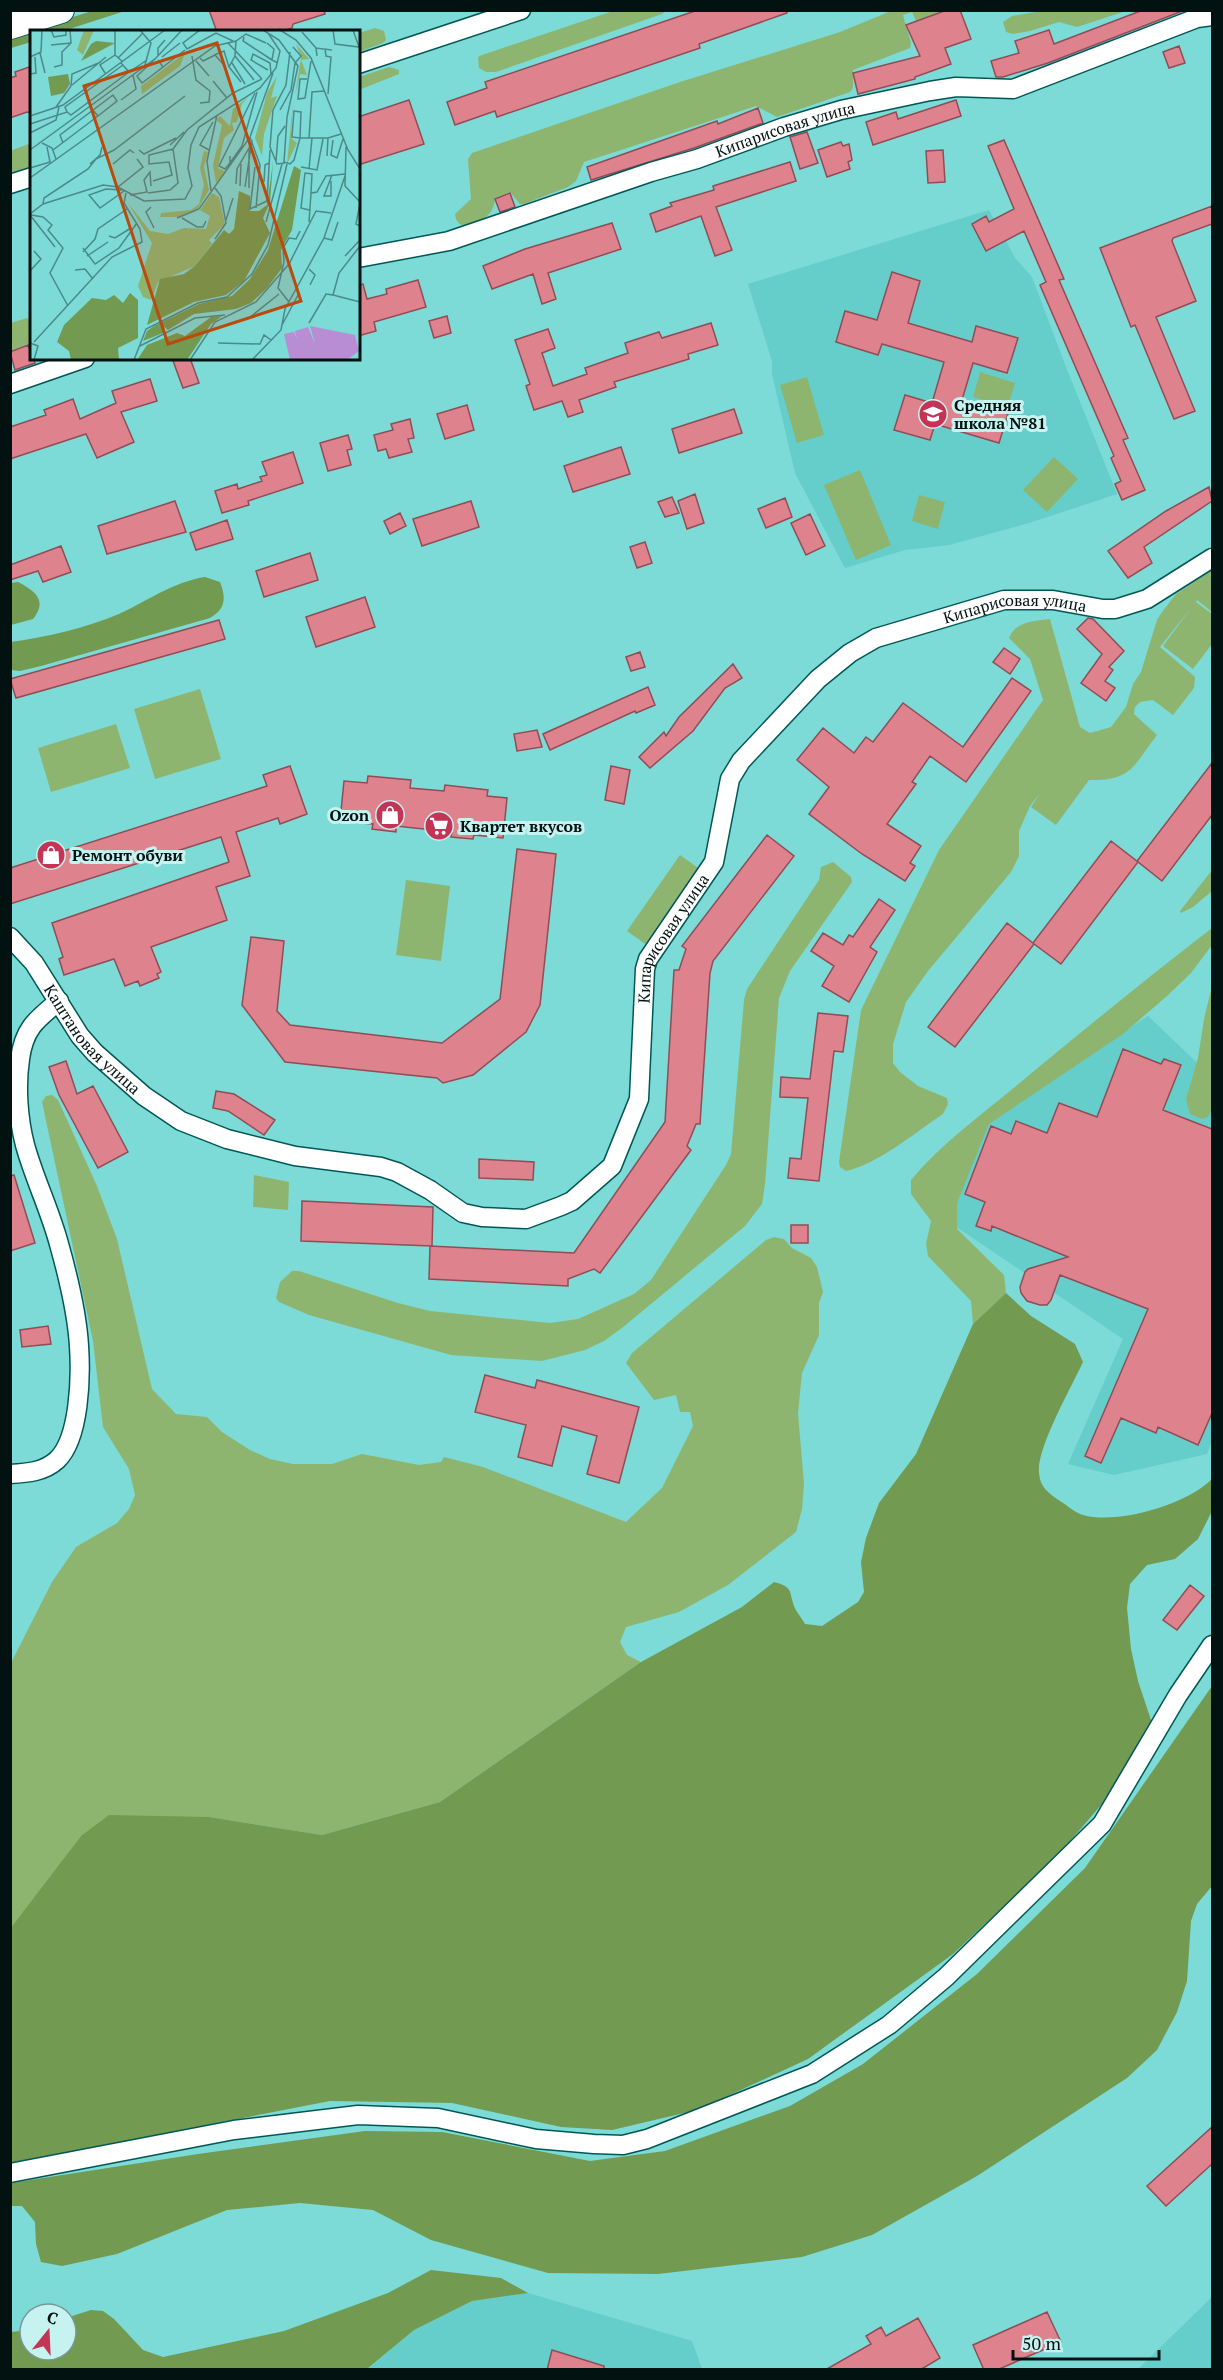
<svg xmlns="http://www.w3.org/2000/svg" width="1223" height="2380" font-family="'PT Serif',serif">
	<rect width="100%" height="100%" fill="#7cdad7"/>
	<path fill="#65cdca" d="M989,210L1015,258L1032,277L1064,362L1117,494L1029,523L949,545L905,550L845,568L795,473L772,374V361L748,284Z
		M1148,1016L1212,1077V1440L1207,1454L1114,1475L1068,1464L1123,1339L949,1222L990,1120Z
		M528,2293L692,2341L702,2369L367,2370L414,2330L472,2301Z
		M1212,2297V2369H1138Z"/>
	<path fill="#8eb570" d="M616,10L666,11L662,14L496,72H486L479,68L478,57L482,55Z
		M1048,10H1126V11L1077,27L1059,22L1030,31L1013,34L1006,32L1003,22L1012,16Z
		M891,11H940L919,28L912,12L903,15L911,43L910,48L853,70V88L850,92L777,117L756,106L584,162L576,181L568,187L524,204H520L510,192L495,198C494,216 482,220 467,227C459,225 456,222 455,214L471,199L468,159L472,153L680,82L840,32Z
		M375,28L384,31L386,40L383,43L359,52V33Z
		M389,67L399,70V74L359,90V77Z
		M31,143V169L11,176L10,151Z
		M27,318L31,321V352L27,344L11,351V323Z
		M980,372L1015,383L1008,407L973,397Z
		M807,377L824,435L797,443L780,385Z
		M1054,457L1078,479L1047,512L1023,490Z
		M860,470L891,545L856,560L824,485Z
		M919,495L945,502L938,529L912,521Z
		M1212,570V612L1197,600L1196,602L1212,614V644L1193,669L1163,646L1191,608L1160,647L1195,677L1194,688L1173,715L1153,700L1140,702L1135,707L1134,714L1157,735C1133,766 1132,781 1089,780L1056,825L1031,807L1040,793L1030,806L1019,831V856L1011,872L928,971L906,1002L893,1044V1063L900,1072L918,1086L947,1098L948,1104L943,1114C916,1132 878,1164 846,1171L840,1167L839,1162L861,1010L939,850L1043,700L1030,659L1009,638C1016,621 1034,621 1050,619L1080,727L1090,733L1111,727L1126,707L1133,684L1141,672L1157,620L1162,612L1176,594Z
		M200,689L221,759L155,779L134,709Z
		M116,724L130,768L51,792L38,748Z
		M680,855L701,870L648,946L627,931Z
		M833,862L851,877L852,882L790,971L779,998L765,1184L762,1204L745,1226L622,1328L604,1341L585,1350L542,1361L451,1355L309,1315L279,1302L276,1298L280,1282L292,1271H299L398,1303L430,1311L550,1323L578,1319L634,1294L651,1280L726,1165L731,1154L744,1000L747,989L819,880L821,867Z
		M1212,870V891L1193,907L1181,913L1180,911Z
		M406,880L450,886L441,961L396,955Z
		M1212,928V945L1191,973L1167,996L1123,1034L989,1124L957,1203V1229L1004,1275L1006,1293L973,1324L971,1301L928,1256L926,1244L931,1221L911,1194V1180C941,1144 980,1116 1016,1086C1081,1032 1146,979 1212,928Z
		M1212,986V1108L1208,1117L1202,1119L1190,1114L1186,1099L1198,1058L1204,1019Z
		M52,1095L58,1100L97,1186L117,1239L152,1389L176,1414L207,1417L222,1432L250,1450L270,1459L293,1464H332L362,1454L419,1465L441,1462L444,1457L483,1467L626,1522L662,1488L693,1426L690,1412H680L676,1395L654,1400L626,1363L632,1353L766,1240L774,1237L784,1239L792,1248L811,1258L817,1267L823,1292L819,1303V1335L802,1373L798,1413L804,1484L802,1509L796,1532L728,1585L679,1612L626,1627L620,1642L627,1655L641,1662L440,1802L322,1835L209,1817L81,1836L11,1929V1663L52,1582L76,1547L117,1523L129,1509L135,1495L129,1469L103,1427L93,1341L42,1102L46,1096Z
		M254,1175L289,1182L288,1210L253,1207Z"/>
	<path fill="#729a50" d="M92,11H125L63,31L32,32L31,42L11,48L10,37Z
		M205,577L220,582C226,597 226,609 210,618L41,666L20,671L11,670V642C46,637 86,628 119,614C147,601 173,582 205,577Z
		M18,582C35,591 48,600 33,619L11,625V583Z
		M1006,1293L1031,1316L1075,1344L1083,1362C1072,1386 1036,1449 1039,1473C1040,1487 1048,1493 1060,1501C1067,1505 1075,1513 1083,1515C1118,1525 1188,1504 1212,1479V1511L1198,1539L1175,1559L1147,1565L1130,1584L1127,1608L1131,1649L1138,1681L1153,1726L1144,1743L1101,1805L1059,1854L953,1954L808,2059L697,2110L612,2130L561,2127L452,2103L330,2101L11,2163L10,1929L81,1836L109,1815L209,1817L322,1835L440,1802L641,1662L742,1607L774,1582C793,1587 789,1591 794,1606C796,1612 802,1618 805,1624L822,1626L858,1602L864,1592L861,1562L866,1538L879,1503L916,1454L973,1324Z
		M1212,1686V1886L1197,1904L1191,1921L1187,1981L1177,2012L1157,2050L1127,2078L977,2176L872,2235L802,2257L658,2274L548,2273L431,2240L373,2210L300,2203L227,2210L117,2254L62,2266L41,2262L36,2244L35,2222L22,2206H11V2183L198,2154L365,2131L442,2132L590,2161L665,2151L790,2106L863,2064L977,1974L1085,1868Z
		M431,2270L501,2278L528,2293L472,2301L414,2330L367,2369H11V2332L30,2330V2350H66V2318L91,2310L103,2311L114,2319L143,2350L163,2357L284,2331L388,2293Z"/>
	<path fill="#de838e" stroke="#904d56" stroke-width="1.5" d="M209,10H324L325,14L293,24L292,28L283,31L280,29L272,32H217Z
		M787,10V13L699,44L700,48L497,117L495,111L455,125L447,102L487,88L485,82L695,11Z
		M947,10H960L971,39L945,48L951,64L915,77V79L858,94L853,73L920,56L906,25Z
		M1143,10H1185L1048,63L1003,77H996L991,61L1019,53L1015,41L1049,30L1054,44Z
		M1179,46L1185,63L1169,68L1163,52Z
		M32,66V113L27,112L10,118V78L16,76L15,72Z
		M409,100L424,144L358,165V117Z
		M956,100L961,116L873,145L866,122L896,112L898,119Z
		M758,108L763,123L694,148L591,180L587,167L717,121L718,124Z
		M807,132L818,163L800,169L790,137Z
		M1004,140L1064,279L1059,280L1128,438L1123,440L1145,490L1122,500L1115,484L1121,481L1111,458L1114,456L1040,285L1046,282L1024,231L986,251L972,224L986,216L989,222L1014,209L988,146Z
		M841,142L843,146L849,144L852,160L848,162L850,169L827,177L818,150Z
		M943,150L945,182L928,183L926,151Z
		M790,162L796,181L716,207L732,250L715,256L701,216L656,232L650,214L672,206L670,203L714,190L713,186Z
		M510,193L515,207L500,212L495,199Z
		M1212,206V224L1173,238L1172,241L1196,301L1156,317L1195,411L1174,419L1135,325L1131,327L1100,248Z
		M612,223L621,249L548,273L556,299L542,304L533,274L492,289L483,266L525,249Z
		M892,272L920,281L908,323L972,342L976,326L1018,338L1007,373L973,363L962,400L1008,414L999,443L935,424L930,440L894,430L905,395L932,403L944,362L882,344L878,355L836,342L845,311L877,320Z
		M418,280L426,307L374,322L376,331L358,336V285L363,284L367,299L387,294L386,289Z
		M447,316L451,333L434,338L429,321Z
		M711,323L718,345L688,354L689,359L614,382L616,387L579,400L583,412L568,417L562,401L534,410L526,386L530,384L515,340L548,329L555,348L542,353L553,386L587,374L585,368L628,353L625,343L659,332L662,338Z
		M28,345L35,363L15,370L10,352Z
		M172,358H190L199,383L183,388Z
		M150,379L157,401L121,412L134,442L97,458L86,434L10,459V427L46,415L44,410L73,399L80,419L116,403L112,391Z
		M467,405L474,430L445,439L437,414Z
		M734,409L742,433L679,453L672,429Z
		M410,419L414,438L408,439L412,452L389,458L386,449L378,451L374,435L393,430L391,424Z
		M348,435L352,449L347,450L351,465L328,471L320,443Z
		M621,447L630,474L573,492L564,466Z
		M293,452L303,483L248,501L249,505L222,513L215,491L237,484L238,489L262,481L260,477L267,475L262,462Z
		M1209,487L1212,501L1144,547L1152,563L1128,578L1108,551L1166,511Z
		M695,494L704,523L687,529L678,501Z
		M672,497L679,513L665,517L658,502Z
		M785,498L792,517L766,528L758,509Z
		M175,501L186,532L107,554L98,526Z
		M471,501L479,527L422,546L413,519Z
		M400,513L406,526L390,534L384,521Z
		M810,514L825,546L806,555L791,523Z
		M227,520L233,539L196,550L190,533Z
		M645,542L652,563L637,568L630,547Z
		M61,546L71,572L43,582L38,571L10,580V565Z
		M310,553L318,580L264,597L256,571Z
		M365,597L375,627L316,647L306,617Z
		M1088,618L1093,619L1124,651L1109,667L1113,670L1105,681L1115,688L1106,701L1081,683L1102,654L1077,629Z
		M219,620L225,639L16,698L10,679Z
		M1004,648L1020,659L1010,674L993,662Z
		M640,652L645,667L631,671L626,657Z
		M733,664L742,678L725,688L693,731L650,768L639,757L664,732L666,736L679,717Z
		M1012,678L1031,691L966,782L930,756L912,782L916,784L887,824L921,846L910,863L915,866L905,881L862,854L809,814L829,787L797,760L823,728L854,753L866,737L873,742L903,703L963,747Z
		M648,687L655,705L636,713L635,711L550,750L543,734Z
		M537,730L542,747L517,751L514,734Z
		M1212,763V815L1162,881L1137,861Z
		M290,766L307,814L280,824L278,818L236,832L250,876L216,887L227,920L151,947L161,972L157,974L159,978L140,986L138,981L125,986L114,959L64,975L59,959L63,957L52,923L229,862L221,837L10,904V868L267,786L263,775Z
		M611,766L630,770L624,804L605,800Z
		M368,776L411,780L410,788L444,791L445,785L488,790L487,796L507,798L503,838L474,835L473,839L451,837L452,832L396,826V832L372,829L373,824L340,821L344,781L367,783Z
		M767,835L794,856L713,961L710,973L700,1124H696L687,1146L691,1150L600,1273L594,1269L568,1279V1286L429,1279L430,1246L574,1253L665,1122L674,970H679L686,949L682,946Z
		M1111,841L1138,862L1061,964L1034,944L955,1047L928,1027L1007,923L1033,943Z
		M517,849L556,854L540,1005L526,1032L473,1075L443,1083L437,1078L285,1062L242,1005L251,937L284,941L277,1011L290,1025L442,1043L500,999Z
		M879,899L895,910L870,947L877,952L849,1002L822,986L834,966L811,951L823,933L843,945L849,935L853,937Z
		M818,1013L848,1016L843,1052L834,1051L819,1181L788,1178L790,1158L801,1159L808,1098L780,1097L781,1077L810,1079Z
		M1123,1049L1161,1064L1164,1059L1181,1065L1163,1110L1212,1129V1413L1198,1445L1158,1427L1156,1433L1121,1418L1101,1463L1085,1456L1148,1309L1060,1275L1051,1300L1047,1305H1040L1027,1301L1021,1293L1020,1287L1025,1272L1028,1269L1068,1257L992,1226L991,1231L976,1226L985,1202L965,1194L991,1126L1011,1134L1016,1121L1047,1133L1059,1103L1097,1117Z
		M66,1061L77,1094L93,1086L128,1152L98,1168L59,1095L49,1067Z
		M216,1091L234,1094L275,1120L264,1135L228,1111L213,1108Z
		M479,1159L534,1162L533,1180L479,1178Z
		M14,1175L35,1243L10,1251V1176Z
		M302,1201L433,1207L432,1246L301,1241Z
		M791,1225H808V1243H791Z
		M48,1326L51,1344L22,1347L20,1330Z
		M485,1375L535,1388L537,1380L639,1407L619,1483L587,1474L597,1436L562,1426L552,1466L518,1457L526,1425L475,1412Z
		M1190,1585L1204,1596L1177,1630L1163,1620Z
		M1212,2127V2164L1166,2206L1147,2186Z
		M1047,2312L1061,2342L997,2370H984L973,2345Z
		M918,2318L940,2358L920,2370H825L871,2344L866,2336L881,2327L886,2336Z
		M552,2350L604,2366V2370H547Z"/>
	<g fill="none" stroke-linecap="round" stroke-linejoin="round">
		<g stroke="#005856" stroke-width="21">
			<g id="street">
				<path d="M358,64L521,10"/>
				<path d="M10,184L32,177"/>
				<path id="s1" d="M358,258L449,241L651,172L697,159L784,127L841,110L930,91L956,87L1013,89L1197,18L1212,16"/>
				<path d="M10,384L85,358"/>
				<path id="s2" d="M10,937L34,963L80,1036L95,1053L144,1096L181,1121L227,1139L295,1156L381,1167L397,1172L430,1190L463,1213L482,1217L526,1219L561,1206L572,1201L612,1166L639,1099L645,969L648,959L714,862L730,779L741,761L818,679L850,653L876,638L1004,600H1053L1103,609H1115L1147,599L1212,558"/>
				<path d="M10,1474C27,1473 44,1472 57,1460C80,1438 81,1376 79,1346C77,1312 68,1276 59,1244C50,1210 34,1178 25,1145C18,1118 16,1086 20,1059C24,1028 37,1019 59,1001"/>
				<path d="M10,2173L234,2130L358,2115L438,2118L536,2139L594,2144L623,2145L647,2139L812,2074L889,2025L946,1977L1102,1824L1178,1695L1212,1645"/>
			</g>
		</g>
		<g stroke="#005856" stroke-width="28">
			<path id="secondary" d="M10,26L61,10"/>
		</g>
		<use href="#street" stroke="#fff" stroke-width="18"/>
		<use href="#secondary" stroke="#fff" stroke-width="26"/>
	</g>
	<defs>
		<g id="school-disc" transform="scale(1.5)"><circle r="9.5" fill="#c43455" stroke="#c6f2f0"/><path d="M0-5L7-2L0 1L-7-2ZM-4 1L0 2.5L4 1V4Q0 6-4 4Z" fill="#fff"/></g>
		<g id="shop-disc" transform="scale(1.5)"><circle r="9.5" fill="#c43455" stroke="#c6f2f0"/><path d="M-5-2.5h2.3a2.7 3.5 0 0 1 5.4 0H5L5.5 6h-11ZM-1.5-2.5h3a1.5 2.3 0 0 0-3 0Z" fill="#fff"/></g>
		<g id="supermarket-disc" transform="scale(1.5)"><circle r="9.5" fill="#c43455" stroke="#c6f2f0"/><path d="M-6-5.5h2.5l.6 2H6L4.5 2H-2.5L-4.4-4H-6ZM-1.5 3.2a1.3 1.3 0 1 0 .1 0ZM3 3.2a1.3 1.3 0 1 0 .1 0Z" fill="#fff"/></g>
	</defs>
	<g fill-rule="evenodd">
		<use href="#school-disc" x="933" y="414"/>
		<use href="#shop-disc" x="390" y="815"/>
		<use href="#supermarket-disc" x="439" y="826"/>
		<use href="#shop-disc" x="51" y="855"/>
	</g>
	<g text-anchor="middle" stroke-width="6" stroke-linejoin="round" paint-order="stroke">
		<g font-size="16" fill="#011211" stroke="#c6f2f0">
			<text dy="6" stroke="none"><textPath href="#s1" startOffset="447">Кипарисовая улица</textPath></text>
			<text dy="6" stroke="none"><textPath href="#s2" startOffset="1484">Кипарисовая улица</textPath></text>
			<text dy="6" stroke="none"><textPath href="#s2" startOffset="962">Кипарисовая улица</textPath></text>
			<text dy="6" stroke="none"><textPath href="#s2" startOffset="132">Каштановая улица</textPath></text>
		</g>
		<g font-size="16" font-weight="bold" fill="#011211" stroke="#c6f2f0" text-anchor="start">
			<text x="954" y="411">Средняя<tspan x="954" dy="18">школа №81</tspan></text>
			<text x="369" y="821" text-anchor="end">Ozon</text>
			<text x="460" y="832">Квартет вкусов</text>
			<text x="72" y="861">Ремонт обуви</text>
		</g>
	</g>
	<g transform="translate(30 30)">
		<rect width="330" height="330" fill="#7cdad7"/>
		<path d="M54,0H64L53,25L47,20ZM266,14L279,29L271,30L277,45L270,44L265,66L271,28ZM155,23L150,36L112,64L111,56ZM247,46L241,68L247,66L234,104L232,126L225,108L237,63ZM218,67L212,74L207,92L202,93L204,100L194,108L188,138L196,142L186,153L183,135L192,95L186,90L190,86L200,96L203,79ZM263,72L261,108L267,113L257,134ZM174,121L178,122L174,137L179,160L167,180L151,187H130L131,183L161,180L169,174L174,155L170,138ZM182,163L189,167L195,194L179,210L182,214L165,236L128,252L121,270L113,267L108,256L122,213L98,173L120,201L138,204L154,198L176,199L180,186L170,180Z" fill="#8eb570"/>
		<path d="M66,11L85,13L51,31L61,14ZM38,44L40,54L34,63L21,66L18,47ZM243,132L240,172L233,188L240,203L214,251L196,265L164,272L117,295L130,249L154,244L165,236L194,200L199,204L204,199L209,161L220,166V181H229L237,175ZM264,136L271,140L262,200L251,220L252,238L237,258L221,273L206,279L164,284L138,300L132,295L133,303L113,311L117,301L124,296L169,274L202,266L220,249L238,220ZM100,263L108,270V308L88,318L89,330H41L39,321L27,312L34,295L62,268L76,270L84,265L93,273ZM192,286L181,294L157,330H107L117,315L147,303L155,306L181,287Z" fill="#729a50"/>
		<path d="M280,296L325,305L329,321L317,330H260L254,304L264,302L267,309L265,301L278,297L285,314Z" fill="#b98dd4"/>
		<path fill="none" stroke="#4b8a88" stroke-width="1.5" d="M21,0L24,7L36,5V0M85,0V25L93,32M110,0L121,13L115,35M170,0L153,13L157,19L186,3L203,11M233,0L249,10L268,36L257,87L254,132L260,134L264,130L270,108H298L311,104M250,0L266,10L281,28L318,120L330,139M303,0L305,14L329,17L323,0M272,2L286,18M214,7L213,11L242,30M206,11L205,26L224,50M198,13L232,49M237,13L244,19L242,30L248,33M21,15L41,13M295,19L296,26L301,27L298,64M10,23L15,43M184,25L194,21L199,37M128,26V18L135,10M162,26L166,50L180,61L179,72L170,73M205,26L199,37L211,52M287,26L286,18L302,20M0,27L11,22L12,0M132,27L150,13M88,28L113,3M126,28L107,46L112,53L133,37L128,30M170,28L173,31L185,25L193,34M166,31L179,46M202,33L215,54M24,37L32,35V22L41,13L40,0M133,37L155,20M238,40L221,30L223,24L240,33L241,44M99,42L117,30M75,43L70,35L85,25M0,44L6,43L5,27M277,49H270L268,69L275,68L281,31M183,51L197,68M42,55L76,27M91,70L106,59L103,45M26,77L41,56L42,44L71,32M250,80L261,60L265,33L271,26L263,17M264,81L271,82L270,108L262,107ZM37,82L35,77L93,35M0,86L33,75L135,0M0,94L37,82L41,85L99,42L91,33M0,103L26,90L29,77M220,107L243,43M279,108L282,62L294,61M303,110L301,125L307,128L313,109M12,113L22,118L26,129M33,113L30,105L83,65L87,71L68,86M140,115L154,102M316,117L315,156L330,172M0,120L126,28L152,0M23,120L68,86L63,80M109,120L114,124L146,108M179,120L170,115L183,92M200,126V133L212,116L227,62M297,126L298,108M246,131L248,106L255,96M200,133L195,139L189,136L225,63M255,133L247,134L240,117L243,80L256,55L260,22M60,134L70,125L72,117M83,134L100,120L104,123M225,137L220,179L237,171L240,120M271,137L287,140L293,109M0,138L20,132L17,117M279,139L282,108M0,148L185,16L206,11L216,4L236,13M123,151L142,145L139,132L119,134V125L143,119L157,100L203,63L232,49M301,151V166H294L302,145M234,152L235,135L239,133M206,154L207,139L219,118V158M210,156L211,134M88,157L113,137L107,129M215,157L222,110M92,160L76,159L59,165L70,178L94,161M181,161L177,131L187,85M118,163L140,160L148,153L143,119M100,165L117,162L114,150L120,142L121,156M330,173L326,194L330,196M13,174L14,168L58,139L66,129L84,120L155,66M121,177L116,182L124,198M279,180L271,178L275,143L282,144L281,163L287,162L296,146L315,144M0,184L13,174L73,155L88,157L114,171L155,169L162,156L158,138L161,115L169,97L230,58L246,38L250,21L238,3M0,185L25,217M1,185L13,187L22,195L18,200L33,218L20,243L38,276M147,188L169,179L220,107L230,135L226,178M152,188L167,197H173L176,191M196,190L203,168M236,192L252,134M279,192L281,163M79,206L85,208L101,198M294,208L302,210L308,192M185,209L196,193L191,166L185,158M330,216L309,243L303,265L330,272M53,218L65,234L89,218L107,193M53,222L65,209L68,199L97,179M57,226L78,212M315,226L330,210M279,239L285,245L280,255M45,240L55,239L63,249M0,241L11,229L4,221M259,272L248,258L254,232L253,218L259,208L266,209L270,201M219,288L249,264M279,293L296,264L303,265M252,295L268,265M4,312L82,227L112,212L110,199L94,173L96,163M0,313L8,316L4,330M188,313L230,314L234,305L241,310M110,316L165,288L195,285M104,330L116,299L168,273L197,267L222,244L238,215L257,134M160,330L185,292L226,272L259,234L286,181L301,183M222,330L251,300L255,279L294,208L315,146"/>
		<path fill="#ba4b0d" fill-opacity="0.15" stroke="#ba4b0d" stroke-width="3" d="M187,13L271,271L138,314L54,56Z"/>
		<rect width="330" height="330" fill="none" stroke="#011211" stroke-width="3"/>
	</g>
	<rect width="1223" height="2380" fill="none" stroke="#011211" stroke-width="24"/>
	<g transform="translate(48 2332) rotate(18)"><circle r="28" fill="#c6f2f0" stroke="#779897" stroke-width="1.5"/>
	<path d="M0-4.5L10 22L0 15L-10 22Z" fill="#c43455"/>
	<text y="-9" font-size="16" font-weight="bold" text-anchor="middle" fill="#011211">С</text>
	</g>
	<path d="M1013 2350v9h146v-9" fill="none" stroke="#011211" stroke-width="3"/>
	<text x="1022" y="2350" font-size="18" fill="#011211" stroke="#c6f2f0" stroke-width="4.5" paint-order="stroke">50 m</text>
</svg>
